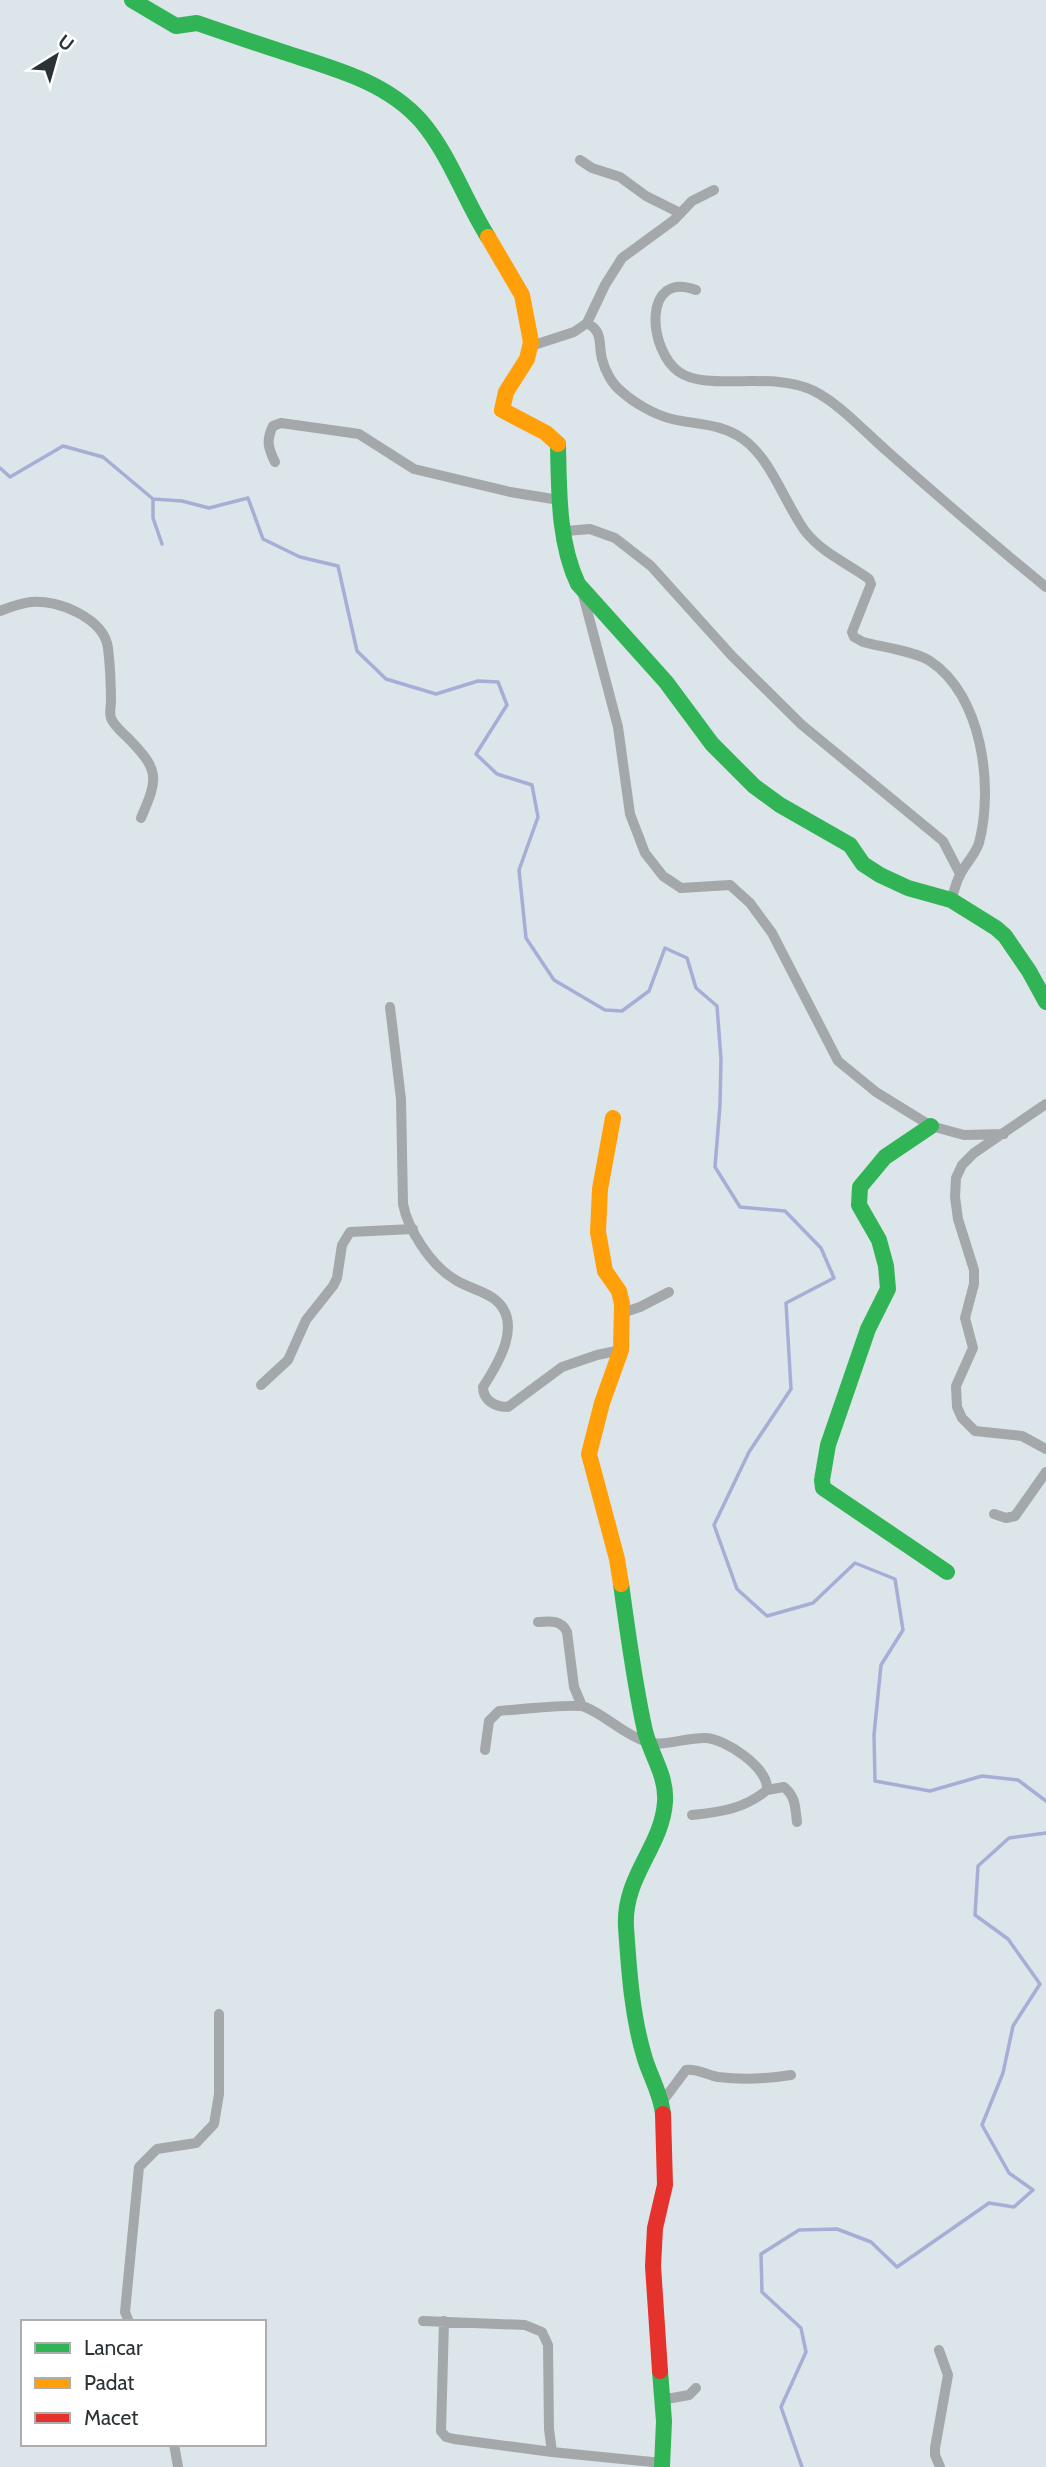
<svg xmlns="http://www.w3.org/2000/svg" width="1046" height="2467" font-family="Cabin,sans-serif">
	<rect width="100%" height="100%" fill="#dce5ea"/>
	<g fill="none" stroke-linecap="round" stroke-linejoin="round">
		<path stroke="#a8add5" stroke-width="3.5" d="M0,468L10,477L63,446L103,457L153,499V518L162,544
			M153,499L182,501L209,508L248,498L263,539L300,557L338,566L357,651L386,679L436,694L478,681L498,682L507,705L476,754L497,774L532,785L538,817L519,870L526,938L554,980L605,1010L622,1011L649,991L665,948L687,958L696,988L717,1006L721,1059L720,1105L715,1167L740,1207L785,1211L821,1248L834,1278L786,1303L791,1389L749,1452L714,1525L737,1589L767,1616L813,1603L855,1563L895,1579L903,1630L881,1665L874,1735L875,1781L930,1791L982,1776L1018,1780L1046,1801
			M802,2467L781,2407L806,2352L801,2328L762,2292L761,2254L799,2230L837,2229L871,2242L897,2267L989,2203L1014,2207L1033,2190L1009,2173L982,2125L1003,2073L1013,2026L1040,1984L1008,1939L975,1915L978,1866L1009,1838L1046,1833"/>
		<path stroke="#a4a8aa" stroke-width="10" d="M580,160L592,168L620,177L646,196L680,213
			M696,290C642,270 648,350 679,372C707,392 773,370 814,391C840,404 866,433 888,452C940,498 992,543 1046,587
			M587,323C604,332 598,344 602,359C605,371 612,384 621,391C634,403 655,415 672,419C698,425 720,423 743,439C772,460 784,502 805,531C822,553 847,563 869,579L871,584L852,632L854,637L863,642C881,647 914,651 930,661C982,695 994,786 979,843C975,855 966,863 960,875C956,882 954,892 951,900
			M531,346L574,332L587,323L605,285L622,258L674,220L692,201L714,190
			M275,462C268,448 266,440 273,426L281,423L359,434L414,469L510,492L559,500
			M566,531L590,529L615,538L651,566L732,656L802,725L943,841L960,874
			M582,591L618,727L630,814L645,853L663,876L681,888L730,885L750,903L772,933L838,1061L876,1092L931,1126L964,1135L1004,1134
			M0,611C10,607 20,603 31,602C57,599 104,618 108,648C110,665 111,684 111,702C111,707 109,712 111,718C114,726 122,732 128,738C159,770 159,777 141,818
			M390,1007L401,1099L403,1204C408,1230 431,1265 454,1279C466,1287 481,1290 493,1298C525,1321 498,1364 483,1387C483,1401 496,1407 508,1407L562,1367L597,1355L621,1350
			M1046,1104L974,1153L962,1165L956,1178L955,1197L958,1219L974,1270V1284L965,1318L973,1348L956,1386L957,1407L962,1418L975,1431L1022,1436L1046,1449
			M622,1313L640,1307L669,1292
			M261,1385L288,1360L306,1320L333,1286L337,1278L342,1245L350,1232L413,1229
			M994,1514L1006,1518L1015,1516L1046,1472
			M538,1622C551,1621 561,1620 567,1632L574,1687L582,1706
			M485,1750L489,1721L499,1711C514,1710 575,1703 585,1707C607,1716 624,1735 647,1742C665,1747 687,1737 706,1738C726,1739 769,1768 767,1790C744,1809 721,1812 692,1815
			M767,1790L784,1787C796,1797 795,1807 797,1822
			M662,2102L686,2070C696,2068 707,2075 718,2077C743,2080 766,2079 791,2075
			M423,2321L525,2325L542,2332L548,2345L549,2429L552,2452L662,2463
			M444,2321L441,2431L446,2437L454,2439L552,2452
			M129,2322L125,2312L139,2167L157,2149L196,2143L214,2124L219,2094V2014
			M939,2350L948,2375L935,2448V2455L940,2467
			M661,2400L689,2395L696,2388
			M174,2444L178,2467"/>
		<path stroke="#30b455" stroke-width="16" d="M132,0L176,26L197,23C226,33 255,43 283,52C332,68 386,81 421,121C450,155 464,199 488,237
			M558,444C559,490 558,542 578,584L666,682L712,744L754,786L780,805L850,845L863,864L880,875L908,888L951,900L996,928L1005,936L1029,971L1046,1002
			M931,1126L885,1157L860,1187L859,1205L879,1240L886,1266L888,1289L868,1329L828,1445L822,1480L823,1488L947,1572
			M621,1584C628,1633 634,1682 645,1731C651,1755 667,1776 665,1802C662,1847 623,1877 626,1927C629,1971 632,2017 645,2059C651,2078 661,2094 663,2114
			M660,2371L664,2421L662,2467"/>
		<path stroke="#ff9f0a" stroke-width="16" d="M488,237L522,295L531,342L527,359L506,392L502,410L546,433L558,444
			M613,1118L600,1189L598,1232L605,1271L619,1291L622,1304L621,1350L602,1403L589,1454L617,1559L621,1584"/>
		<path stroke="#e5322d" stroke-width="16" d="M660,2371L653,2266L655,2228L665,2185L663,2114"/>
	</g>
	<rect x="21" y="2320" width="245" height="126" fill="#ffffff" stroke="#abadaf" stroke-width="2"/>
	<rect x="35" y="2343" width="35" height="10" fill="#30b455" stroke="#abadaf" stroke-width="2"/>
	<text x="84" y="2355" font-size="21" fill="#2c3337">Lancar</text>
	<rect x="35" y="2378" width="35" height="10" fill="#ff9f0a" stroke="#abadaf" stroke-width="2"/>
	<text x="84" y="2390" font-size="21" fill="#2c3337">Padat</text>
	<rect x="35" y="2413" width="35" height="10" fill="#e5322d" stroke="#abadaf" stroke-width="2"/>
	<text x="84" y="2425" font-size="21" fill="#2c3337">Macet</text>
	<g transform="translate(56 56) rotate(37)" stroke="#ffffff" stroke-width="5" paint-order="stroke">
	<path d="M0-5L12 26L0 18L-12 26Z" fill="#2c3337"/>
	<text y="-10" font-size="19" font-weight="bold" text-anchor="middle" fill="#2c3337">U</text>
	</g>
</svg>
